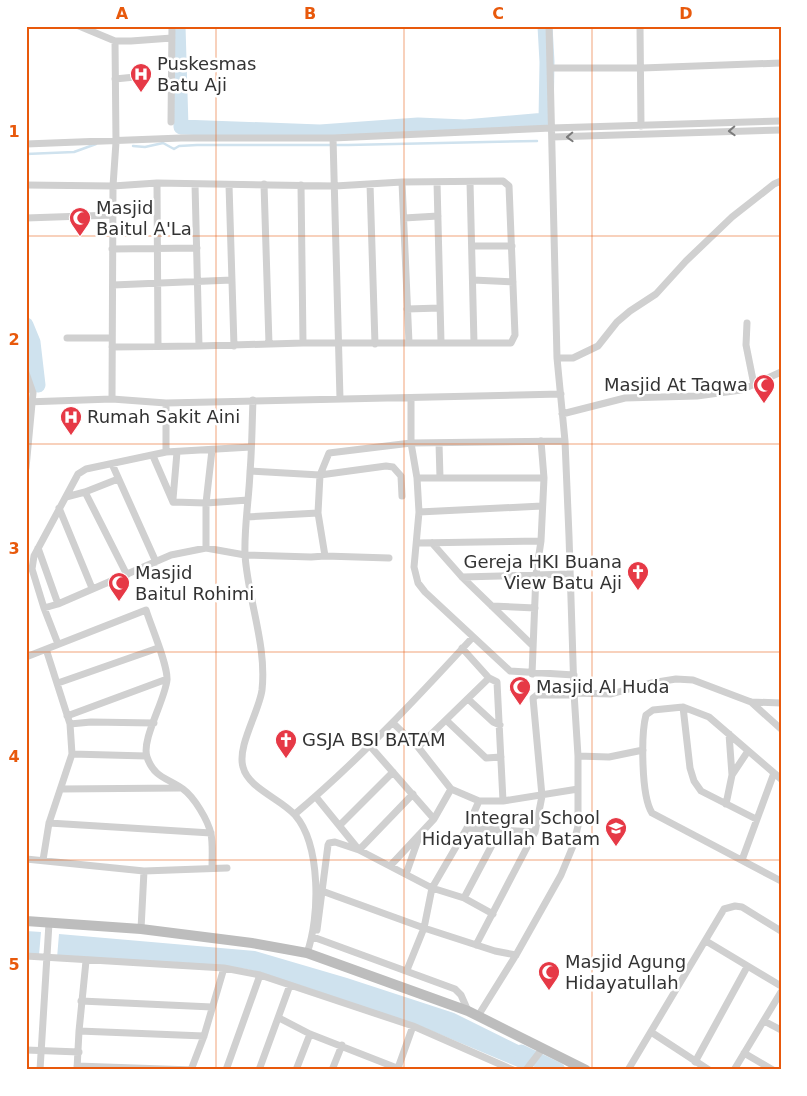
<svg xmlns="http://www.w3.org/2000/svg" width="807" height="1096" font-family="'DejaVu Sans',sans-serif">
	<rect width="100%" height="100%" fill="#fff"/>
	<path fill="#cfe2ee" d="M26,931L41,932L39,955H26Z
		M59,934L255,951L347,978L454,1013L539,1055L525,1070L420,1026L247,969L57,958Z"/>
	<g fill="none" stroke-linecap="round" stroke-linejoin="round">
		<path stroke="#cfe2ee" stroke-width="2.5" d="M133,146L145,147L163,143L174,149L179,146L197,145H348L537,141
			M26,154L74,152L96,144"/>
		<path stroke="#cfe2ee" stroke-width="15" d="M178,26L181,127L320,132L418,125L465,127L546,120L547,62L545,26
			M26,325L33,342L38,385
			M521,1052L558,1070"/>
		<path stroke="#d0d0d0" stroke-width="7" d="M79,26L115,41H131L172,38
			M640,26L641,126
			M550,68H642L781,63
			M115,79L145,76
			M171,122L172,26
			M552,137L781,130
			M333,138L340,399
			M26,144L181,138H333L551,128L781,121
			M402,182L409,343
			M437,182L441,342
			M470,182L474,343
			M157,183L158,346
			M195,184L199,346
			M264,184L269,344
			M370,184L375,344
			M26,185L113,186L157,183L335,186L402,182L503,181L509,186L515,335L511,343H303L199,346L112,347
			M229,185L234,346
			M301,185L303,343
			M26,218L113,215
			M404,218L438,216
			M472,246H512
			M112,249L197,248
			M473,280L513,282
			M113,285L232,280
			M407,309L440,308
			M747,323L746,345L754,385
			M67,338H111
			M557,358H573L598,346L617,322L630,311L656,294L686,261L732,217L774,184L781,181
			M26,373L33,393L26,468
			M411,398V443L417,478L419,512L414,567L418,583L425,592L510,671L574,675
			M112,399L113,186L116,142L115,41
			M253,400C252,424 252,448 250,472C249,499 244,527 245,555C248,600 267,645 262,690C259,712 237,746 243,767C248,788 281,799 295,815C321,845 320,917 307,953
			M26,402L112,399L166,403L561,394
			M166,403V452
			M562,414L625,398L697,396L741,390L781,372
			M439,443L440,478
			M153,456L173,502
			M112,464L156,562
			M250,471L320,475L386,466L393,467L401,476L402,496
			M417,478H544
			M85,492L127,575
			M66,497L85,492L118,479
			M173,499L177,452
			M173,502L206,503L248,500
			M59,508L92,588
			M419,512L542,506
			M247,517L318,513
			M417,543L541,541
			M432,543L462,577L532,645
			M38,548L58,604
			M206,548V503L212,450
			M325,556L389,558
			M462,577L570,574
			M492,606L535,608
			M44,608L58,604L171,555L206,548L245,555L311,557L325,556L318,513L320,475L329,453L411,443L565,441
			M58,644L44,608L32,569L34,556L78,474L86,469L166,452L251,447
			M462,648L489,678L497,682L503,801
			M26,657L146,610C151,626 168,665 167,680C165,700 141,740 147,757C154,778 168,778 183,789C194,797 208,820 211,834C213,844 212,857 212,868
			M532,674L536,574L541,541L544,478L541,441
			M58,683L158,648
			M574,693L611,694L651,683L676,679L693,680L751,702L781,703
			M468,699L493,722L500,725
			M751,702L781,729
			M683,707L690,768L694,781L701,791L756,819
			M67,716L167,679
			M446,720L486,758L501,757
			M393,723L418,747L451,789L479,801H503L578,789
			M70,724L91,722L154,723
			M729,734L732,775
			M370,746L434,819
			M418,747L489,678
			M72,754L146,756
			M578,756L609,757L643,750
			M781,779L709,717L683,707L653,710L646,715C641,734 641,796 652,813L781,881
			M61,789L180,788
			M316,797L359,850L432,888L464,898L493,914
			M726,804L732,775L748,751
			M295,814C359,760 416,699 473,637
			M49,823L211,833
			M340,825L393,772
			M467,828L535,832
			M26,859L144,871L227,868
			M43,860L49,823L72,754L70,724L46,649
			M742,860L774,773
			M390,866L434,819L451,789
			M406,874L419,837
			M322,891L424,928L495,951L516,955
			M464,898L500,830
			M141,929L144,871
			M317,930L328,845L329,843L335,842L359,850L413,794
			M313,937L455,989L461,995L468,1011
			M706,941L781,986
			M476,945L535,832L542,796L533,698L537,695H574
			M26,956L224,968L260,975L413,1026L513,1070
			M407,970L424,928L432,888L467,828L479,801
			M81,1001L212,1007
			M478,1016L516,955L561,875L573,846L578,826V756L574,693L569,536L565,441L557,358L549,26
			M279,1018L310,1034L402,1070
			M764,1021L781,1030
			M79,1031L204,1036
			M651,1032L709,1070
			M26,1050L79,1052
			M744,1053L773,1070
			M695,1062L747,967
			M77,1066L193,1070
			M398,1068L413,1026
			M77,1069L79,1031L86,961
			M40,1070L49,923
			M191,1070L204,1036L224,968
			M226,1070L260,975
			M259,1070L290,985
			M296,1070L310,1034
			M332,1070L342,1045
			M526,1070L543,1048
			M628,1070L724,909L735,906L742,907L781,931
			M734,1070L781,992"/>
		<path stroke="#bdbdbd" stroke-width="10" d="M26,921L141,929L252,943L307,953L468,1011L586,1070"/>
	</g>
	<defs><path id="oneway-chevron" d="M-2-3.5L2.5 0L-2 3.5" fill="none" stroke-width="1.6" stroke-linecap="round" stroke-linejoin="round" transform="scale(1.25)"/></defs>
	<g stroke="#7a7a7a">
		<use href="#oneway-chevron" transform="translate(732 131) rotate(178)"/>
		<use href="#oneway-chevron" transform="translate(570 137) rotate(178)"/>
	</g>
	<path fill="none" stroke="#e8590c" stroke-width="1" stroke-opacity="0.55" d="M216,26V1070M404,26V1070M592,26V1070M26,236H781M26,444H781M26,652H781M26,860H781"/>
	<defs>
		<g id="hospital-pin" transform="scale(1.125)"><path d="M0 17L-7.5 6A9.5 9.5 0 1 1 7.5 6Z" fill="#e63946" stroke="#fff"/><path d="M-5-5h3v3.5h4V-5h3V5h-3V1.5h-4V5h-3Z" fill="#fff"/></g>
		<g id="mosque-pin" transform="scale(1.125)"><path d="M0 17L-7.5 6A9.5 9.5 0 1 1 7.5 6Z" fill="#e63946" stroke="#fff"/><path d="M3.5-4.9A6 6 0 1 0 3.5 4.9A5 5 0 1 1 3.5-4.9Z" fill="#fff"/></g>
		<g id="church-pin" transform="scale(1.125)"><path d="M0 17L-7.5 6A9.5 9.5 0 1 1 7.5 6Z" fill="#e63946" stroke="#fff"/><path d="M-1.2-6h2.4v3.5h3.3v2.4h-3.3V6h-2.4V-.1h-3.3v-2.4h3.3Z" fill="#fff"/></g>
		<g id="school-pin" transform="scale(1.125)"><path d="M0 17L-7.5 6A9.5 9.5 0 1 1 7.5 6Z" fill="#e63946" stroke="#fff"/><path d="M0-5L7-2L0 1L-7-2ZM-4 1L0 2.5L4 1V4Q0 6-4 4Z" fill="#fff"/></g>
	</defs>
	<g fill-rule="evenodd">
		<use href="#hospital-pin" x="141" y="74"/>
		<use href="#mosque-pin" x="80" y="218"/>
		<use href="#mosque-pin" x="764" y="385"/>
		<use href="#hospital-pin" x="71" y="417"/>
		<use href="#church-pin" x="638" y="572"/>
		<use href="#mosque-pin" x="119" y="583"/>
		<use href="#mosque-pin" x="520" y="687"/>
		<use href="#church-pin" x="286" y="740"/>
		<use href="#school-pin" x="616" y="828"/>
		<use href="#mosque-pin" x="549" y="972"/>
	</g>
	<g text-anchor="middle" stroke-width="5" stroke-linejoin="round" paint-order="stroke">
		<g font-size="18" fill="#333" stroke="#fff" text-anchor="start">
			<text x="157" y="70">Puskesmas<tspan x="157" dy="21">Batu Aji</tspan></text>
			<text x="96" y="214">Masjid<tspan x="96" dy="21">Baitul A'La</tspan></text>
			<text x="748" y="391" text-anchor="end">Masjid At Taqwa</text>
			<text x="87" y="423">Rumah Sakit Aini</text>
			<text x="622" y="568" text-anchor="end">Gereja HKI Buana<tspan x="622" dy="21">View Batu Aji</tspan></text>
			<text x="135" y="579">Masjid<tspan x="135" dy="21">Baitul Rohimi</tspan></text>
			<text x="536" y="693">Masjid Al Huda</text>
			<text x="302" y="746">GSJA BSI BATAM</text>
			<text x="600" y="824" text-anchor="end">Integral School<tspan x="600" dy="21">Hidayatullah Batam</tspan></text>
			<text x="565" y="968">Masjid Agung<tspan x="565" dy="21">Hidayatullah</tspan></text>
		</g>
	</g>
	<rect width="807" height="1096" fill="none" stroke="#ffffff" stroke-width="55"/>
	<rect x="28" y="28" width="752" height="1040" fill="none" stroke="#e8590c" stroke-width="2"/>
	<g font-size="16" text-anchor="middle" font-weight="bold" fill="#e8590c">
		<text x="122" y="19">A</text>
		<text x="310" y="19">B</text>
		<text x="498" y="19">C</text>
		<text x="686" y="19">D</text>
		<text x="14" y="137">1</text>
		<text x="14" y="345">2</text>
		<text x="14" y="554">3</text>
		<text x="14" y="762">4</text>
		<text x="14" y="970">5</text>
	</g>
</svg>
